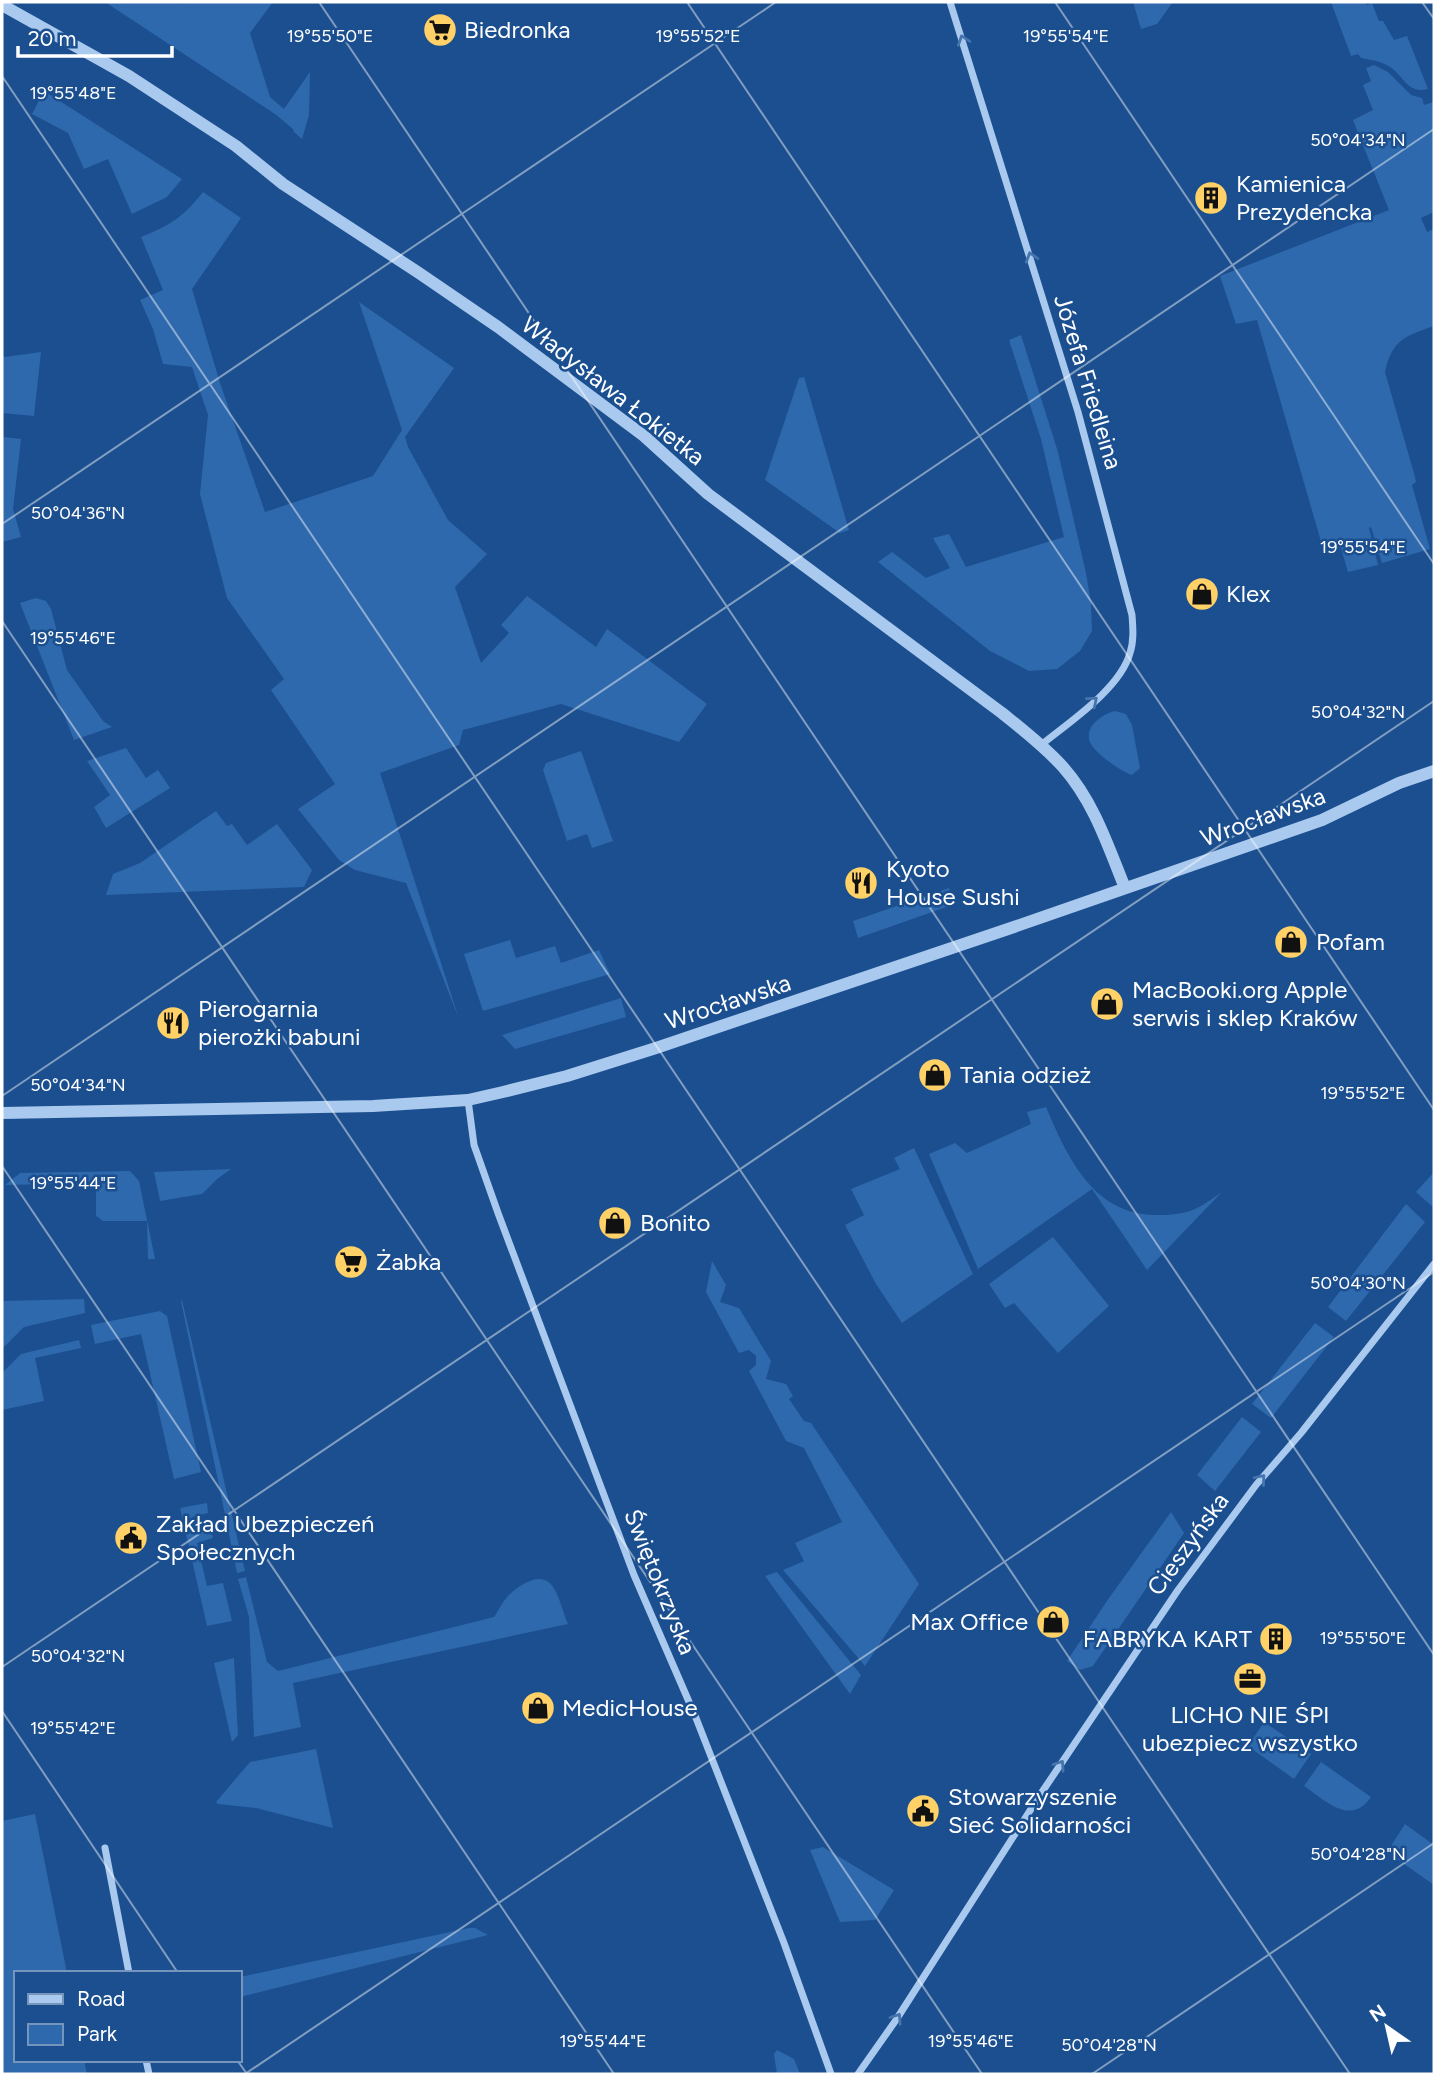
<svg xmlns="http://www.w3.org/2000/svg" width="1436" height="2076" font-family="Figtree,sans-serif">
	<rect width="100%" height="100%" fill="#1b4f8f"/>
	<path fill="#2e69ad" d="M105,2H177L182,4L183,2H273L250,33L270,97L284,109L310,72L309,115L302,139L294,132L293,129L275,114Z
		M1133,2H1173L1157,24L1141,29Z
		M1331,2H1365L1367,5L1372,3L1379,21H1383L1394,40L1407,36L1428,89C1407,94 1405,77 1390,67C1380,61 1372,60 1361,58L1358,54L1351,56Z
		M1374,65L1388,72L1411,95L1422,98L1424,105L1433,102L1434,106V212L1421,218L1427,232L1434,229V326C1405,336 1392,340 1385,372L1415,477L1416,482L1412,485L1430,549L1382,563L1371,527L1369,528L1378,565L1348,572L1341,548L1324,552L1257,320L1236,324L1220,276L1389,210L1353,120L1373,110L1363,85L1371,81L1366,68Z
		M44,91L182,179L167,197L132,214L108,159L84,169L68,133L32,114Z
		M203,192L241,218L192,289L220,383L265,512L373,476L402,430L359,302L454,368L405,437L408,447L448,520L487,554L455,587L481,663L509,633L501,625L527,596L596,647L607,629L707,704L679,742L561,704L463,730L459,745L380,773L459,1019L406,883L355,870L339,860L298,809L335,784L271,690L284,679L227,598L200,494L208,415L192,367L163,364L153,329L140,300L163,290L141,237C171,225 183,217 203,192Z
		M1021,335L1058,452L1086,573L1091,603L1092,631L1080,651L1057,669L1029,671L990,651L878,562L892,552L926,578L950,568L933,538L949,534L966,567L1064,537L1041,439L1009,340Z
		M41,352L34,416L2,413V354L5,357Z
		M804,377L849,530L840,533L765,480L799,378Z
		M2,437L21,439L13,509L21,537L2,542Z
		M36,598L46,601L51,609L67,670L103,721L112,727L74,740L20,603Z
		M1115,711L1126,714L1132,725L1140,768L1132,775C1122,772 1096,754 1091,744C1082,728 1102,714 1115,711Z
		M126,748L146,778L158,770L170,788L106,828L94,807L110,795L87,761Z
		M581,751L613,841L592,848L587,834L567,841L543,770L546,763Z
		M216,811L227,826L232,824L247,845L277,824L312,870L304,887L106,895L113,874L140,863Z
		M949,888L955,904L858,938L853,921Z
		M510,940L516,958L555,946L561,963L599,950L610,974L483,1011L464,954Z
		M621,998L626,1017L515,1049L502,1035Z
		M1046,1107C1067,1156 1092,1212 1152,1215C1166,1215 1182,1215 1195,1209C1204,1205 1213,1198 1222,1192L1147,1270L1092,1189L978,1269L929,1154L955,1143L967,1153L1031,1124L1027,1112Z
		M914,1148L973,1274L902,1323L876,1284L845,1225L864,1215L851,1189L900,1169L894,1158Z
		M231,1169L216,1180L202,1194L160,1201L154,1172Z
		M130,1171L139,1181L155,1259H148L147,1221H103L96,1216V1183L5,1185L20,1173Z
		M1434,1172V1208L1416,1192Z
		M1406,1204L1425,1222L1346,1321L1328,1307Z
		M1053,1237L1109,1306L1058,1353L1014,1303L1005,1308L989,1284Z
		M712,1261L726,1285L720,1302L739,1308L771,1361L766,1379L786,1384L793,1396L789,1399L804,1421L811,1423L919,1584L865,1666L783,1570L804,1561L795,1543L842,1522L804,1448L786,1441L749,1371L756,1365V1356L749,1350L739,1353L706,1292Z
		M84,1299L85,1313L24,1327L2,1349V1301Z
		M182,1300L245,1571L237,1573L181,1301Z
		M160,1311L167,1316L201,1472L174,1479L141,1334L95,1344L91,1325Z
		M1315,1323L1334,1337L1271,1418L1252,1404Z
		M79,1340L81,1348L35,1358L44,1401L2,1410V1373L21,1354Z
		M1242,1417L1261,1432L1215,1491L1197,1475Z
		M207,1503L208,1513L192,1517L195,1528L210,1525L213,1538L197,1543L207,1586L223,1583L232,1621L207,1626L180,1508Z
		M1171,1512L1184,1533L1093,1666L1080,1670L1067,1661L1109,1598Z
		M777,1572L861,1675L850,1694L765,1576Z
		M246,1577L267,1662L278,1671L494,1617C499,1610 503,1600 510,1594C521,1584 542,1570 553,1587C560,1597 563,1613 568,1624L293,1683L301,1727L254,1737L249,1617L238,1579Z
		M234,1658L238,1735L232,1742L214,1663Z
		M1264,1722L1311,1754L1294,1779L1248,1746Z
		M316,1749L333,1828L256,1808L218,1804L216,1802L250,1762Z
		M1321,1762L1371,1797C1350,1827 1325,1800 1304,1786Z
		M35,1814L67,1973H16V2060H84L87,2074H2V1821Z
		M1405,1824L1434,1845V1885L1387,1852Z
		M823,1847L894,1890L875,1920L840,1922L810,1850Z
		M469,1928H475L488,1935L240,1997V1977Z
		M777,2050L794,2059L800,2074H777L774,2054Z"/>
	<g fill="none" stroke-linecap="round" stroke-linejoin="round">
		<path stroke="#a9c9ee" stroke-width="7" d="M950,2L1078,412L1132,615C1133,628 1134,641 1130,653C1120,689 1069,722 1041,745
			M468,1100L474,1145L498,1213L634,1575L696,1718L784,1943L831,2074
			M105,1848L129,1973
			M146,2060L149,2074
			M858,2074L896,2020L1040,1795L1178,1590L1256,1485L1301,1433L1434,1264"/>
		<path stroke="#a9c9ee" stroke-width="12" d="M2,5L129,76L236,146L283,184L419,273L498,327L644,436L708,494L1002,713C1023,730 1045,747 1063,767C1094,802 1108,846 1125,888
			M2,1113L373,1106L468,1100L503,1092L567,1076L656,1048L1011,928L1322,820L1399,783L1434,771"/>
	</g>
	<defs><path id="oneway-chevron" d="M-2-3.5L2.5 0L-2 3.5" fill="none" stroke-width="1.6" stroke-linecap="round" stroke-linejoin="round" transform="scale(1.75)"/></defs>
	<g stroke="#4674ac">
		<use href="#oneway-chevron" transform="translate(963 40) rotate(-108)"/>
		<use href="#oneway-chevron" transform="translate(1031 257) rotate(-107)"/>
		<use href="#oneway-chevron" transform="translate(1093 701) rotate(-40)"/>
		<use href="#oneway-chevron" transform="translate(1261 1479) rotate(-50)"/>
		<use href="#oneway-chevron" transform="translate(1060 1765) rotate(-56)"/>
		<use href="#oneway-chevron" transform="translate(897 2018) rotate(-56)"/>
	</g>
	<path fill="none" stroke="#fff" stroke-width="2" stroke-opacity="0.45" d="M319,2L1434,1655M687,2L1434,1110M1055,2L1434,564M1422,2L1434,19M2,76L1350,2074M2,524L776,2M2,621L982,2074M2,1096L1434,129M2,1166L614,2074M2,1667L1434,701M2,1711L178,1973M237,2060L247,2074M245,2074L1434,1272M1092,2074L1434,1843"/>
	<defs>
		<g id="supermarket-disc" transform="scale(1.75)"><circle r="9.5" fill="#ffd166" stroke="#1b4f8f"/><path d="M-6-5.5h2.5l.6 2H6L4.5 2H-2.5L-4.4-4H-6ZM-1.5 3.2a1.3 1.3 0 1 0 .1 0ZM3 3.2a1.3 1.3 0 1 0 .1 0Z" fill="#111"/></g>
		<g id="building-disc" transform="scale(1.75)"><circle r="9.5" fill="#ffd166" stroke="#1b4f8f"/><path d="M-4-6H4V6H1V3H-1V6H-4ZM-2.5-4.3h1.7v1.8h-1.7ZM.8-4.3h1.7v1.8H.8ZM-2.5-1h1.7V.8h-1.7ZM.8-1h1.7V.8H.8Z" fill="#111"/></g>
		<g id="shop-disc" transform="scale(1.75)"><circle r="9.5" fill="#ffd166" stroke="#1b4f8f"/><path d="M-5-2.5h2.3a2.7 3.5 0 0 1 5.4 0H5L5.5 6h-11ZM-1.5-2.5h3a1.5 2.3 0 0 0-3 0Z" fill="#111"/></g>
		<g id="restaurant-disc" transform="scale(1.75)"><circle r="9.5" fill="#ffd166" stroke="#1b4f8f"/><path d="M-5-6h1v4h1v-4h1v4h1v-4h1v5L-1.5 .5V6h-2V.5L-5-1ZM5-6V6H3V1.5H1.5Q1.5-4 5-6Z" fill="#111"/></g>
		<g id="civic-disc" transform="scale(1.75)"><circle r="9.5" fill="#ffd166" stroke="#1b4f8f"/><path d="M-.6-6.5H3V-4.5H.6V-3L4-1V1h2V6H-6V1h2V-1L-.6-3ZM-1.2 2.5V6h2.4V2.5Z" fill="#111"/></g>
		<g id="office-disc" transform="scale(1.75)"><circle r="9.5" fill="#ffd166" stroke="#1b4f8f"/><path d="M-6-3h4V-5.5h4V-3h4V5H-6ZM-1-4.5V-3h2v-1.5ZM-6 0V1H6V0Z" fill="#111"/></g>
	</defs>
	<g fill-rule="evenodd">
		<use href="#supermarket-disc" x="440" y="30"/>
		<use href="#building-disc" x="1211" y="198"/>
		<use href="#shop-disc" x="1202" y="594"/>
		<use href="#restaurant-disc" x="861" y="883"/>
		<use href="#shop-disc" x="1291" y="942"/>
		<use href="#shop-disc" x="1107" y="1004"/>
		<use href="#restaurant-disc" x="173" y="1023"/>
		<use href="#shop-disc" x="935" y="1075"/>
		<use href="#shop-disc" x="615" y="1223"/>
		<use href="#supermarket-disc" x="351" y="1262"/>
		<use href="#civic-disc" x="131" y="1538"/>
		<use href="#shop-disc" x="1053" y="1622"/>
		<use href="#building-disc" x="1276" y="1639"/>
		<use href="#office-disc" x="1250" y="1679"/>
		<use href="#shop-disc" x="538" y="1708"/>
		<use href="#civic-disc" x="923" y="1811"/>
	</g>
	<g text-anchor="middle" stroke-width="5" stroke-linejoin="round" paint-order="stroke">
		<g font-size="24" fill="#fff" stroke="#1b4f8f" text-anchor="start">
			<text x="464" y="38">Biedronka</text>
			<text x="1236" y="192">Kamienica<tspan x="1236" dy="28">Prezydencka</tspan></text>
			<text x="1226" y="602">Klex</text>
			<text x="886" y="877">Kyoto<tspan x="886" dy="28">House Sushi</tspan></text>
			<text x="1316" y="950">Pofam</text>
			<text x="1132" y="998">MacBooki.org Apple<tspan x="1132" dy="28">serwis i sklep Kraków</tspan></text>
			<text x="198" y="1017">Pierogarnia<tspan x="198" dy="28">pierożki babuni</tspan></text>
			<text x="960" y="1083">Tania odzież</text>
			<text x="640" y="1231">Bonito</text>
			<text x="376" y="1270">Żabka</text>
			<text x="156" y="1532">Zakład Ubezpieczeń<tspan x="156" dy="28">Społecznych</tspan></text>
			<text x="1028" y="1630" text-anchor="end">Max Office</text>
			<text x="1252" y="1647" text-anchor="end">FABRYKA KART</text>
			<text x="562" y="1716">MedicHouse</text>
			<text x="1250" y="1723" text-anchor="middle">LICHO NIE ŚPI<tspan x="1250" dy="28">ubezpiecz wszystko</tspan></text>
			<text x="948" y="1805">Stowarzyszenie<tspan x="948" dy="28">Sieć Solidarności</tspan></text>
		</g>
		<g font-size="24" fill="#fff" stroke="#1b4f8f">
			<text transform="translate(1088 382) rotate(73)" y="8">Józefa Friedleina</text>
			<text transform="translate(613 391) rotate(38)" y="8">Władysława Łokietka</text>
			<text transform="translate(1263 817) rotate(-20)" y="8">Wrocławska</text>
			<text transform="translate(728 1002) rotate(-18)" y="8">Wrocławska</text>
			<text transform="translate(1188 1544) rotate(-54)" y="8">Cieszyńska</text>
			<text transform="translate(660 1582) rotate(68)" y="8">Świętokrzyska</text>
		</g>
	</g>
	<g font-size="18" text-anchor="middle" fill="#fff" stroke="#1b4f8f" stroke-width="5" stroke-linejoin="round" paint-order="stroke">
		<text x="330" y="42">19°55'50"E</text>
		<text x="698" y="42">19°55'52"E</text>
		<text x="1066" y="42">19°55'54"E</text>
		<text x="73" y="99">19°55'48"E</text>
		<text x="1358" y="146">50°04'34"N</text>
		<text x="78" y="519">50°04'36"N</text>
		<text x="1363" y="553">19°55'54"E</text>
		<text x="73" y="644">19°55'46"E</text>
		<text x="1358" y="718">50°04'32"N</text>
		<text x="78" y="1091">50°04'34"N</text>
		<text x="1363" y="1099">19°55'52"E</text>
		<text x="73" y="1189">19°55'44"E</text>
		<text x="1358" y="1289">50°04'30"N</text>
		<text x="1363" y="1644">19°55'50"E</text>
		<text x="78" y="1662">50°04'32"N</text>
		<text x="73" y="1734">19°55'42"E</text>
		<text x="1358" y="1860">50°04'28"N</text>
		<text x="603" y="2047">19°55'44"E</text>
		<text x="971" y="2047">19°55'46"E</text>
		<text x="1109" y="2051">50°04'28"N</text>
	</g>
	<rect width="1436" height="2076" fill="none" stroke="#ffffff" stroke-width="7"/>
	<rect x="14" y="1971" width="228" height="91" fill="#1b4f8f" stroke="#7695bc" stroke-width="2"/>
	<rect x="28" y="1994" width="35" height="10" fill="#a9c9ee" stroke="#7695bc" stroke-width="2"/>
	<text x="77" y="2006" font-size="21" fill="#ffffff">Road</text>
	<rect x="28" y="2024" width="35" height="21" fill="#2e69ad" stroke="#7695bc" stroke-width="2"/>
	<text x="77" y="2041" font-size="21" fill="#ffffff">Park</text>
	<g transform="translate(1387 2027) rotate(326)" stroke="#1b4f8f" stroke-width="5" paint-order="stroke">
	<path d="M0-5L12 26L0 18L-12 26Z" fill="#ffffff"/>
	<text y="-10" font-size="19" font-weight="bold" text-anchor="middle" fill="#ffffff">N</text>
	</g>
	<path d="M18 46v10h154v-10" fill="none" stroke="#ffffff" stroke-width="3.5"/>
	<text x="28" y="46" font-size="21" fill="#ffffff" stroke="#1b4f8f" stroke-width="5" paint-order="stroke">20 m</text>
</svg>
